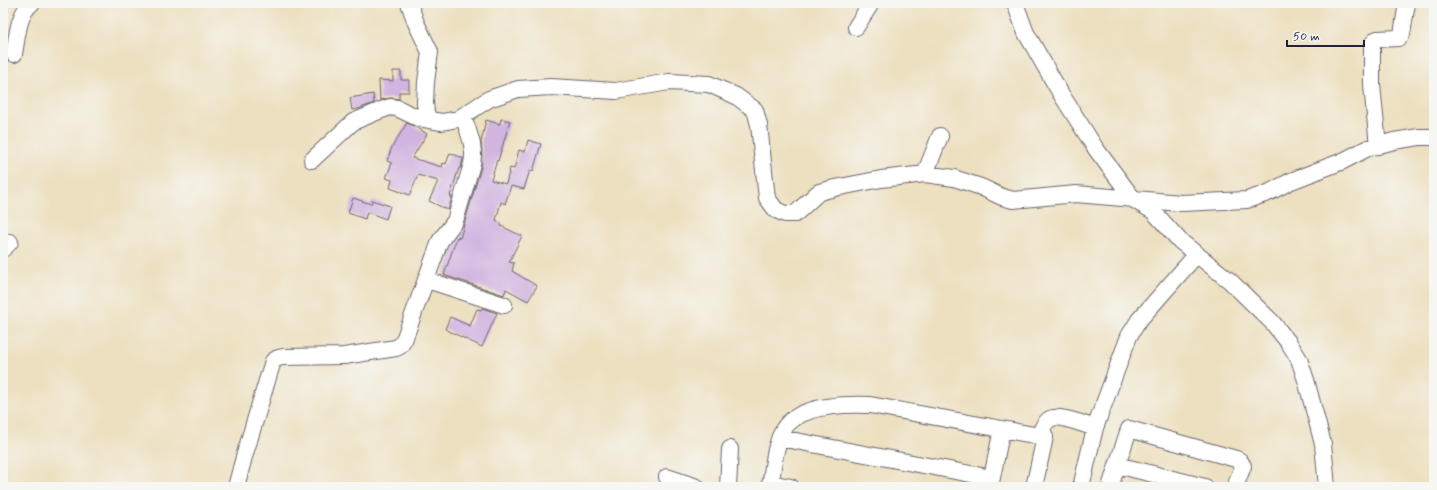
<svg xmlns="http://www.w3.org/2000/svg" width="1437" height="490" font-family="Mynerve,sans-serif">
	<rect width="100%" height="100%" fill="#f6f6f2"/>
	<filter id="ink" filterUnits="userSpaceOnUse"><feTurbulence type="fractalNoise" baseFrequency=".025" numOctaves="2"/><feDisplacementMap in="SourceGraphic" scale="8" xChannelSelector="R" yChannelSelector="G"/><feConvolveMatrix kernelMatrix="1 2 1 2 8 2 1 2 1" color-interpolation-filters="sRGB"/></filter>
	<filter id="wash" filterUnits="userSpaceOnUse"><feTurbulence type="fractalNoise" baseFrequency=".012" numOctaves="4" result="noise"/><feDisplacementMap in="SourceGraphic" scale="16" xChannelSelector="R" yChannelSelector="G"/><feGaussianBlur stdDeviation="0.9" result="paint"/><feColorMatrix in="noise" values="0 0 0 0 0 0 0 0 0 0 0 0 0 0 0 0 0 1.4 0 .05"/><feComposite in="paint" operator="in"/></filter>
	<g filter="url(#wash)">
		<rect width="100%" height="100%" fill="#ede0c0"/>
		<g id="blocks">
			<path fill="#d1b4e0" d="M393,71H401V80H409V92H399V99L391,98L380,100L379,80L393,81Z
				M373,94L374,103L358,109L352,110L350,98Z
				M501,119L510,121L498,161L497,160L491,180L506,184L510,168L514,169L519,150L525,152L528,140L541,144L533,171L530,170L524,189L511,186L505,204L501,202L496,220L502,224L501,226L522,236L509,262L514,263L512,271L537,286L528,301L506,289L504,295L444,275L457,237L460,238L481,167L482,152L481,142L486,120L500,124Z
				M407,123L418,128L427,134L412,158L442,167L443,163L446,164L450,153L463,158L461,168H459L450,196L452,197L448,210L429,201L438,181L418,175L410,195L390,188L392,180L386,178L392,163L387,161L392,147Z
				M353,198L371,204L372,200L390,206L386,219L367,212L365,219L348,213Z
				M482,308L497,313L482,347L445,329L450,317L470,326L477,309L481,310Z"/>
		</g>
	</g>
	<g filter="url(#ink)">
		<use href="#blocks" fill-opacity="0" stroke="#69646a" stroke-width="1"/>
		<g fill="none" stroke-linecap="round" stroke-linejoin="round">
			<g stroke="#69646a" stroke-width="18">
				<path id="minor" d="M409,3L416,23L430,52L426,82L425,103L426,112L429,120L442,122L458,119L489,99L518,89L551,87L616,91L669,82L709,84L736,96L755,110L759,125L767,198L776,210L785,214H795L819,192L835,188L881,179L925,174L954,178L981,187L1002,197L1013,200L1076,194L1181,203L1247,200L1268,193L1291,181L1343,161L1368,148L1394,141L1419,137H1434
					M1015,3L1026,33L1061,94L1096,149L1134,200L1139,203L1153,211L1180,241L1230,281L1272,322L1289,343L1299,359L1306,380L1323,444L1327,487
					M856,27L870,5L868,3
					M14,54C17,38 18,13 32,3
					M1378,146L1372,85V44L1377,39L1398,38L1402,34L1407,3
					M312,160L353,122L379,111L390,107L397,108L418,118L429,120
					M925,174L940,136
					M3,249L10,242
					M427,280L504,305
					M780,438L992,478
					M1117,465L1205,487
					M667,477L697,487
					M770,483L791,487
					M236,487L244,457L273,361L278,358L283,357L344,356L396,348L400,346L404,340L440,241L455,221L472,164C476,148 468,131 463,116
					M728,487L730,449
					M770,487C773,469 774,449 782,432C795,405 843,404 870,405L1045,437
					M990,487L1002,429
					M1034,487L1045,437L1042,429C1044,425 1046,421 1050,419C1058,414 1086,425 1095,428
					M1081,487L1095,428L1129,336L1139,320L1197,254
					M1110,487L1129,429L1236,459L1240,461L1243,466L1235,487"/>
			</g>
			<use href="#minor" stroke="#fff" stroke-width="16"/>
		</g>
	</g>
	<rect width="1437" height="490" fill="none" stroke="#f6f6f2" stroke-width="16"/>
	<path d="M1287 40v6h77v-6" fill="none" stroke="#22223b" stroke-width="2"/>
	<text x="1293" y="40" font-size="12" fill="#22223b" stroke="#f6f6f2" stroke-width="3" paint-order="stroke">50 m</text>
</svg>
